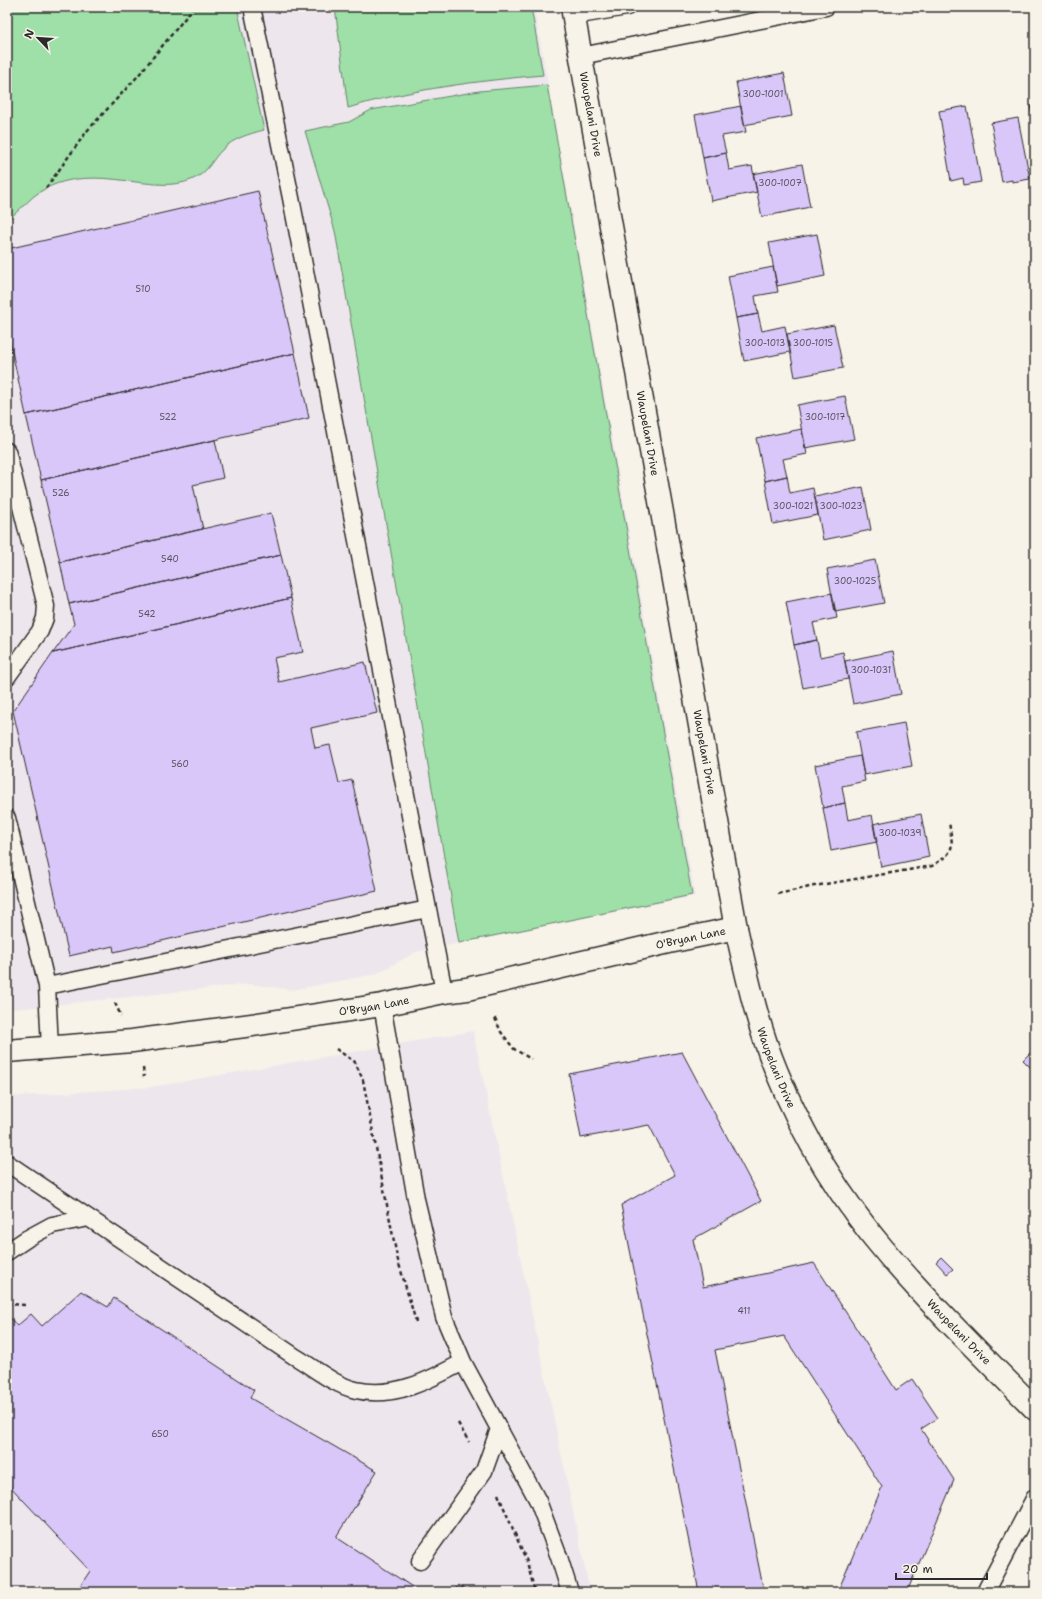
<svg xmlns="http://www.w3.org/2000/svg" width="1042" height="1599" font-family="'Shantell Sans',sans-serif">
	<rect width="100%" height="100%" fill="#f7f3e8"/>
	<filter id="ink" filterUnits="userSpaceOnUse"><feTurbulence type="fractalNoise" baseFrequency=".025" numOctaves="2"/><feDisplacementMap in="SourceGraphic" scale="8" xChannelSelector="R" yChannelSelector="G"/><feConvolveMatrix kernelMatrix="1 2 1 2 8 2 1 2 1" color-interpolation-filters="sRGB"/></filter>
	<g filter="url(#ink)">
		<path fill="#eee6ed" d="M7,7H534L695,896L416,952L376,974L292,990L250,984L7,1010Z
			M473,1031L590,1592H7V1097L151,1087Z"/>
		<path fill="#9fdfa8" stroke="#65856a" d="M7,7H237L264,130C249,134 234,138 223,149C211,160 209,173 191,180C174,187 154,184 136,182C101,177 64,173 34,196C25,204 16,213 7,221Z
			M335,7H531L543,75C478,81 411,89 348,108Z
			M547,85L692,895L459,943L335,231L305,131L349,122L371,110L479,91Z"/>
		<path fill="#d9c7f9" stroke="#2b2b2b" d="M784,73L792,116L744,125L736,82Z
			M1035,105V131L1030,106Z
			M741,106L746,132L722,136L726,153L703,158L695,115Z
			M967,106L981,182L964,185L963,178L951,181L939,111Z
			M1018,118L1030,179L1012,182V180L1002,182L991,123Z
			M726,153L729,170L752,166L757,192L711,201L703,158Z
			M802,164L810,207L762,217L753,174Z
			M258,191L295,353L26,415L7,329V249Z
			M817,234L825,276L777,286L769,243Z
			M773,267L778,292L755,296L758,314L736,318L728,276Z
			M758,314L762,331L785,326L790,352L744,361L736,318Z
			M834,325L843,368L795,377L787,334Z
			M295,353L309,418L41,480L26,415Z
			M845,396L854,439L805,448L797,405Z
			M802,429L807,454L783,459L787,476L765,481L756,438Z
			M215,440L223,478L193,485L203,529L60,562L41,480Z
			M787,476L790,493L813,488L818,515L773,524L765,481Z
			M863,487L871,530L823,540L815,497Z
			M271,513L281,555L69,604L60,562Z
			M281,555L291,598L53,653L74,624L69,604Z
			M875,560L884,603L835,612L827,569Z
			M832,593L837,618L813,623L817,640L794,645L786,602Z
			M291,598L303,652L274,658L279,682L365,662L377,713L311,728L315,748L330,745L339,783L352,780L377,891L114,952L113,946L69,956L13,711L53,653Z
			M817,640L820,657L843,652L848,679L803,688L794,645Z
			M893,651L901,694L853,704L845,661Z
			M904,723L912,766L864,775L856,732Z
			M860,756L865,781L842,786L845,803L823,808L815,765Z
			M845,803L848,820L872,815L877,842L831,851L823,808Z
			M921,814L929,857L881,867L873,824Z
			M1035,1048V1072L1023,1060Z
			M682,1052L761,1201L693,1239L703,1287L814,1263L896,1390L912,1379L938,1418L921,1429L954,1480L907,1592H835L838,1591L882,1487L784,1336L715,1350L764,1592H699L621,1205L675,1175L649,1125L581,1138L569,1074Z
			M941,1257L953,1269L947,1274L936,1262Z
			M81,1291L108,1307L114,1298L254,1390L250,1398L377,1471L336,1537L420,1592H76L90,1571L7,1483V1314L17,1326L31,1314L42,1326Z
			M458,1585L470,1592H454Z"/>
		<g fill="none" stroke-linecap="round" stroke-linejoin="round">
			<g stroke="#2b2b2b" stroke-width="19">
				<path id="service" d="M252,7L291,198L444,992
					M574,16L627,7
					M581,56L826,7
					M7,451L46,606L45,618L40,631L7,677
					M7,818L47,986L50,1048
					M47,986L428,909
					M382,1005L416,1199L444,1317L463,1362L538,1501L559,1557L570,1592
					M7,1163L294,1356C313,1367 334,1385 356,1390C394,1399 430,1380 463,1362
					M7,1252L28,1238L52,1225L89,1218
					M420,1561L484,1471L499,1429
					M985,1592L1035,1497"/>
			</g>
			<g stroke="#2b2b2b" stroke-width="25">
				<g id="minor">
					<path id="s1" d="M7,1051L132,1041L252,1025L382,1005L444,992L467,989L669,942L736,928"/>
				</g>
			</g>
			<g stroke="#2b2b2b" stroke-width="25">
				<g id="tertiary">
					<path id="s2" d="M572,7L736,928C747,976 757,1024 776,1070C803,1137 842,1201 889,1256C935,1310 986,1359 1035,1409"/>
				</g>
			</g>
			<path stroke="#2b2b2b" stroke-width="2.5" stroke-dasharray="4 3" stroke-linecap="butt" d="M46,188L87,131L137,77L194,7
				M778,894L814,886L932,866C956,851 953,849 949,822
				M115,1003L121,1016
				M495,1018L501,1032L514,1049L531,1059
				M336,1049L355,1062L363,1080L397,1257L416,1322
				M143,1068L144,1077
				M7,1304L26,1305
				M458,1423L469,1442
				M498,1494L527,1562L535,1592"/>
			<use href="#service" stroke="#f7f3e8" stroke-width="16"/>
			<use href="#minor" stroke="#f7f3e8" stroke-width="22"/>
			<use href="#tertiary" stroke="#f7f3e8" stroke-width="22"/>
		</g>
	</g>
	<g text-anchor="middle" stroke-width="3" stroke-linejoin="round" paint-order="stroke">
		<g font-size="9" fill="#56525e">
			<text x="763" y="97">300-1001</text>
			<text x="780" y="186">300-1007</text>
			<text x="143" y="292">510</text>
			<text x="765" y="346">300-1013</text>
			<text x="813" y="346">300-1015</text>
			<text x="168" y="420">522</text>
			<text x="825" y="420">300-1017</text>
			<text x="61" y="496">526</text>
			<text x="793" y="509">300-1021</text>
			<text x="841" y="509">300-1023</text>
			<text x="170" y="562">540</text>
			<text x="855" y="584">300-1025</text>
			<text x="147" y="617">542</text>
			<text x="871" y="673">300-1031</text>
			<text x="180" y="767">560</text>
			<text x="900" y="836">300-1039</text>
			<text x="744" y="1314">411</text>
			<text x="160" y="1437">650</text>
		</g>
		<g font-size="11" fill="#2b2b2b" stroke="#f7f3e8">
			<text dy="4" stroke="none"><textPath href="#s2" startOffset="109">Waupelani Drive</textPath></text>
			<text dy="4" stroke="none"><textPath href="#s2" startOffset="433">Waupelani Drive</textPath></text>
			<text dy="4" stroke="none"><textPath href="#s2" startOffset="757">Waupelani Drive</textPath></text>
			<text dy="4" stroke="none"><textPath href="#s1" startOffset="694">O'Bryan Lane</textPath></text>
			<text dy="4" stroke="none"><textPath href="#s1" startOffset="370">O'Bryan Lane</textPath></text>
			<text dy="4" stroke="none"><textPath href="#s2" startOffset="1081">Waupelani Drive</textPath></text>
			<text dy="4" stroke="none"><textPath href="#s2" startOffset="1405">Waupelani Drive</textPath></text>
		</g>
	</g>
	<rect width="1042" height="1599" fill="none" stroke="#f7f3e8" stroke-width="24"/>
	<rect x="12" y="12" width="1018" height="1575" fill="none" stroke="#2b2b2b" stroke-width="1.5" filter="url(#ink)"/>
	<g transform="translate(38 38) rotate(295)" stroke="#f7f3e8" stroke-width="3" paint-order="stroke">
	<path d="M0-3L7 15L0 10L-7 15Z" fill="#2b2b2b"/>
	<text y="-6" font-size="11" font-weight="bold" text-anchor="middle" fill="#2b2b2b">N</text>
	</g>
	<path d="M896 1573v6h91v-6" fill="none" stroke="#2b2b2b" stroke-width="2"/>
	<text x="902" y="1573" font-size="12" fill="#2b2b2b" stroke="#f7f3e8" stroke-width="3" paint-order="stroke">20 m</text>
</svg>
